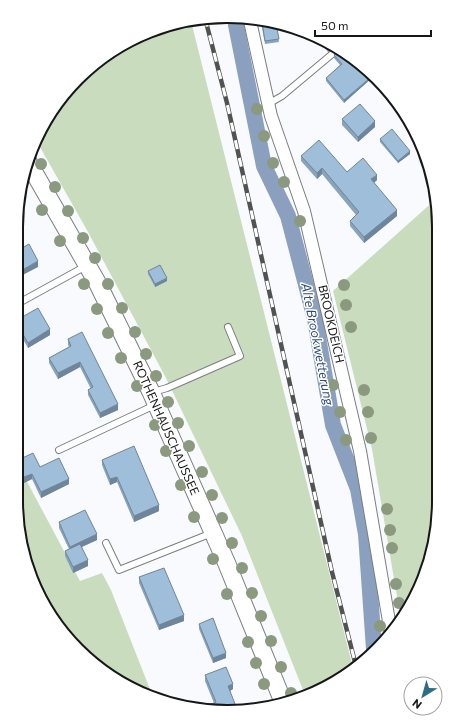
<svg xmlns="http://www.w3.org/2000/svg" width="455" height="728" font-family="Commissioner,sans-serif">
	<rect width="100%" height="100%" fill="#f8fafd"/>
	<path fill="#cadcbe" d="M191,21L353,668L345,676L305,695L242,536L166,378L88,232L36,140L60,99L122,44Z
		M436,199L439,213L437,528L423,581L401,620L372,449L333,291Z
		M16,461L80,581L102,573L111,590L153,697L99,668L52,618L27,568L16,500Z"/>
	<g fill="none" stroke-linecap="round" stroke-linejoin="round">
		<path stroke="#8b9fbf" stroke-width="16" d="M235,20L264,166L288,216L315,319L333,425L358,489L366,534L374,649"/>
		<g stroke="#7c7e80" stroke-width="8">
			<path id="lane" d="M268,104L282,96L337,50
				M17,304L86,266
				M153,392L167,388L240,356L228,327
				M59,450L155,405
				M106,543L119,570L212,533"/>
		</g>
		<g stroke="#7c7e80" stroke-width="14">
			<path id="street" d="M250,21L271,116L304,211L360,451L391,633"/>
		</g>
		<g stroke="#7c7e80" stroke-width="19">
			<path id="secondary" d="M28,162L98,284L151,392L227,564L284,704"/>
		</g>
		<use href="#lane" stroke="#fff" stroke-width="6"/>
		<use href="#street" stroke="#fff" stroke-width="12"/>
		<use href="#secondary" stroke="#fff" stroke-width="17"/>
		<g stroke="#515353" stroke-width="4.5">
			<path id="rail" d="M205,18L227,103L332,572L356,666"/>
		</g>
		<use href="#rail" stroke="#fff" stroke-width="3" stroke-dasharray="9" stroke-linecap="butt"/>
	</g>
	<g fill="#8b997f">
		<circle cx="257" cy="109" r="6"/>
		<circle cx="264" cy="136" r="6"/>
		<circle cx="273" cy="163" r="6"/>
		<circle cx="41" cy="164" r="6"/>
		<circle cx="284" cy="182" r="6"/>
		<circle cx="55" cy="187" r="6"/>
		<circle cx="42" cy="210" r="6"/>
		<circle cx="68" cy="211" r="6"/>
		<circle cx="300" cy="221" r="6"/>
		<circle cx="83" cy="238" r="6"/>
		<circle cx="60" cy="241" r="6"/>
		<circle cx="95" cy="258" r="6"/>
		<circle cx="84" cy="284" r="6"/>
		<circle cx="108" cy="284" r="6"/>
		<circle cx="344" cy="285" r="6"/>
		<circle cx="346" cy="305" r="6"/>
		<circle cx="122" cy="308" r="6"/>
		<circle cx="97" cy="309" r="6"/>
		<circle cx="351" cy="327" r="6"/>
		<circle cx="135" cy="332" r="6"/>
		<circle cx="108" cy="333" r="6"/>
		<circle cx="146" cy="354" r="6"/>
		<circle cx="121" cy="358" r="6"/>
		<circle cx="156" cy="376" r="6"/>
		<circle cx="333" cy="385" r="6"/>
		<circle cx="137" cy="386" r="6"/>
		<circle cx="364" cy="390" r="6"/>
		<circle cx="168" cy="402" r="6"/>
		<circle cx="340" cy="412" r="6"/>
		<circle cx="368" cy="412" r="6"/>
		<circle cx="178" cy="423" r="6"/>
		<circle cx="155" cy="425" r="6"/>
		<circle cx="371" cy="438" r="6"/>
		<circle cx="346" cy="440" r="6"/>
		<circle cx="189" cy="446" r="6"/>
		<circle cx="166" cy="451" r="6"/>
		<circle cx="202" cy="472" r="6"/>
		<circle cx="181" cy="485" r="6"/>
		<circle cx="212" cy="495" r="6"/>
		<circle cx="387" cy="509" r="6"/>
		<circle cx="194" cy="517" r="6"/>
		<circle cx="222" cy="518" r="6"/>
		<circle cx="390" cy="530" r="6"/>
		<circle cx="232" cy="543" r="6"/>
		<circle cx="392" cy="548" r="6"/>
		<circle cx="213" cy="559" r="6"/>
		<circle cx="242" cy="568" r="6"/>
		<circle cx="396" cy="584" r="6"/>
		<circle cx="252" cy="593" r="6"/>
		<circle cx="227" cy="594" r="6"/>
		<circle cx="399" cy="603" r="6"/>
		<circle cx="261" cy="616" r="6"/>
		<circle cx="380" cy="626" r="6"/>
		<circle cx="271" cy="641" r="6"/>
		<circle cx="248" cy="642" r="6"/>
		<circle cx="256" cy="663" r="6"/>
		<circle cx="281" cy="667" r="6"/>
		<circle cx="264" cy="684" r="6"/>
		<circle cx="291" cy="693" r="6"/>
	</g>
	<path fill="#89a3bb" d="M261,22L276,23L279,42L265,44Z
		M320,42L333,48L328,52Z
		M334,55L356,60L344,103L326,81V78L340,65L334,58Z
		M342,119L375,127L358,142L342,125Z
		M380,139L410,154L398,163L380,142Z
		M301,156L347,172L377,180L374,183L397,216L364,243L350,226V221L356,215L322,174L317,179L301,161Z
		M148,271L167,281L155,287L148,274Z
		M17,320L50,335L28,348L17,329Z
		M68,339L118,410L100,418L88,395V390L91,389L80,367L58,379L49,363V358L69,347L68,345Z
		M102,460L159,511L134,522L117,482L110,485L102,465Z
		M16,461L40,467L69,484L41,498L32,479L24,483L16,468Z
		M59,522L97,540L82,547L88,566L73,573L65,556V551L69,549L59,528Z
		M139,577L184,621L159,630L139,583Z
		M199,624L226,658L213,663L199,629Z
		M205,675L233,689L230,691L214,712L203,709V708L214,703L205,681Z"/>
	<path fill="#6f8599" d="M330,47L333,48L328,52V49Z
		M371,77L372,78L344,103V100Z
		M375,121V127L358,142V137Z
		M410,151V154L398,163V161Z
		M322,168V174L317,179V173Z
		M377,175V180L371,185V179Z
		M397,210V216L364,243V237Z
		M38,261V267L17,278V273Z
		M167,278V281L155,287V284Z
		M50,329V335L28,348V343Z
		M80,362V367L58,379V373Z
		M118,404V410L100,418V413Z
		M32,474V479L24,483V477Z
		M117,477V482L110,485V479Z
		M69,479V484L41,498V492Z
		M159,505V511L134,522V516Z
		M97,534V540L70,552V547Z
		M88,560V566L73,573V567Z
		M184,615V621L159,630V625Z
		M226,653V658L213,663V658Z
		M233,684V689L228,692V686Z"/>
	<path fill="#9fbeda" stroke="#6f8599" d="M262,22L276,23L279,39L265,41Z
		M324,44L330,47L328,49Z
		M339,51L356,60L371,77L344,100L326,78L342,64L334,55Z
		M360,104L375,121L358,137L342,119Z
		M392,129L410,151L398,161L380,139Z
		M319,140L347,172L363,158L377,175L371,179L397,210L364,237L350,221L359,212L322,168L317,173L301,156Z
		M29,244L38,261L17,273V251Z
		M160,265L167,278L155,284L148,271Z
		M38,308L50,329L28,343L17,324V320Z
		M82,332L118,404L100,413L88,390L93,387L80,362L58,373L49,358L71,346L68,339Z
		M134,446L159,505L134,516L117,477L110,479L102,460Z
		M33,453L40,467L59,458L69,479L41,492L32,474L24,477L16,462V461Z
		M85,510L97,534L70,547L59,522Z
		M80,544L88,560L73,567L65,551Z
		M164,568L184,615L159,625L139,577Z
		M213,618L226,653L213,658L199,624Z
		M226,667L233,684L228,686L237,709L214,712L204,710L203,708L216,702L205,675Z"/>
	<g text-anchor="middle" stroke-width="3" stroke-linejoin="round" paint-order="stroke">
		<g font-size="12" fill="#161717" stroke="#fff">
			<text transform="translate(331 324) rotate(77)" y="4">BROOKDEICH</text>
			<text transform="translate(166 428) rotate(66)" y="4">ROTHENHAUSCHAUSSEE</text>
		</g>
		<g font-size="13" font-style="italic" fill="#314c79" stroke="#fff">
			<text transform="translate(318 344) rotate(79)" y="5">Alte Brookwetterung</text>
		</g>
	</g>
	<path d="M0 0H455V728H0ZM227 23H228A204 204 0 0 1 432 227V501A204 204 0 0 1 228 705H227A204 204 0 0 1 23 501V227A204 204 0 0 1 227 23Z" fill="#fff" fill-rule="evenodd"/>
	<path fill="none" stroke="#161717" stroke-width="2" d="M227 23H228A204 204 0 0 1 432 227V501A204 204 0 0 1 228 705H227A204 204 0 0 1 23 501V227A204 204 0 0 1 227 23Z"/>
	<g transform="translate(423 696) rotate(217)"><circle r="19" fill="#ffffff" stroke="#a2a2a2"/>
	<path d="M0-3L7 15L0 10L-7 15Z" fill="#2c6f81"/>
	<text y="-6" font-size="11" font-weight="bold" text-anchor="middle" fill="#161717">N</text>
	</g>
	<path d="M315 30v6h116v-6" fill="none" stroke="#161717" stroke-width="2"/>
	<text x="321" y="30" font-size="12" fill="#161717" stroke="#ffffff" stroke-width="3" paint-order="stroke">50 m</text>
</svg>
